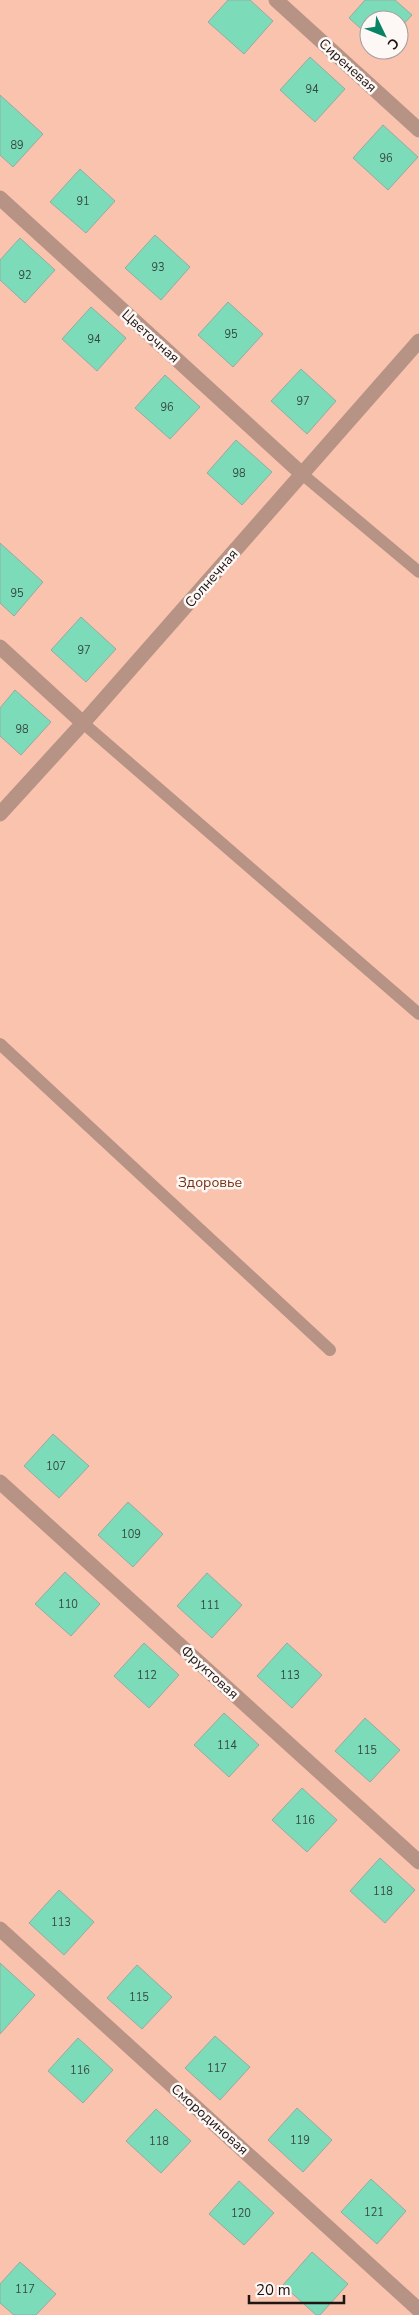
<svg xmlns="http://www.w3.org/2000/svg" width="419" height="2315" font-family="'Nunito Sans',sans-serif">
	<rect width="100%" height="100%" fill="#fee6dd"/>
	<path fill="#f9c3ae" fill-rule="evenodd" d="M0,0H419V2315H0ZM369,20H399V50H369Z"/>
	<path fill="#7cdcba" stroke="#94aba2" d="M228,0H250L273,21L244,54L208,22Z
		M365,0H395L412,15L399,29V20H369V36L349,18Z
		M310,57L345,89L315,122L280,90Z
		M0,95L43,134L13,167L0,155Z
		M383,125L418,157L388,190L353,158Z
		M80,169L115,201L86,233L50,202Z
		M155,235L190,267L161,300L125,268Z
		M20,238L55,270L25,303L0,280V260Z
		M228,302L263,334L233,367L198,335Z
		M91,307L126,338L97,371L62,339Z
		M301,369L336,401L307,434L271,401Z
		M165,375L200,407L170,439L135,408Z
		M236,440L272,472L242,505L207,473Z
		M0,543L43,582L14,616L0,603Z
		M81,617L116,649L86,682L51,650Z
		M15,690L51,722L21,755L0,736V708Z
		M53,1434L89,1466L59,1498L24,1466Z
		M128,1502L163,1534L133,1567L98,1535Z
		M65,1572L100,1604L71,1636L35,1604Z
		M207,1573L242,1605L212,1638L177,1606Z
		M144,1643L179,1675L149,1708L114,1676Z
		M287,1643L322,1675L292,1708L257,1676Z
		M224,1713L259,1745L229,1777L194,1745Z
		M365,1718L400,1750L370,1782L335,1751Z
		M302,1788L337,1820L307,1852L272,1820Z
		M380,1858L415,1890L385,1923L350,1891Z
		M59,1890L94,1922L64,1955L29,1923Z
		M0,1963L35,1995L0,2034Z
		M137,1965L172,1997L142,2029L107,1998Z
		M215,2036L250,2067L220,2100L185,2068Z
		M78,2038L113,2070L83,2103L48,2071Z
		M297,2108L332,2140L303,2172L268,2140Z
		M156,2109L191,2141L161,2173L126,2141Z
		M371,2179L406,2211L377,2244L341,2212Z
		M239,2181L274,2213L244,2245L209,2214Z
		M312,2252L348,2284L320,2315H316L283,2285Z
		M20,2262L56,2294L36,2315H14L0,2303V2284Z"/>
	<g fill="none" stroke-linecap="round" stroke-linejoin="round">
		<path stroke="#b69385" stroke-width="12" d="M302,474L419,572
			M83,723L419,1014
			M0,1044L330,1350"/>
		<path stroke="#b69385" stroke-width="15" d="M276,0L419,130
			M0,198L302,474
			M0,647L83,723
			M0,814L83,723L419,341
			M0,1482L419,1862
			M0,1929L419,2310"/>
	</g>
	<g text-anchor="middle" stroke-width="5" stroke-linejoin="round" paint-order="stroke">
		<g font-size="11" fill="#36483d">
			<text x="312" y="93">94</text>
			<text x="17" y="149">89</text>
			<text x="386" y="162">96</text>
			<text x="83" y="205">91</text>
			<text x="158" y="271">93</text>
			<text x="25" y="279">92</text>
			<text x="231" y="338">95</text>
			<text x="94" y="343">94</text>
			<text x="303" y="405">97</text>
			<text x="167" y="411">96</text>
			<text x="239" y="477">98</text>
			<text x="17" y="597">95</text>
			<text x="84" y="654">97</text>
			<text x="22" y="733">98</text>
			<text x="56" y="1470">107</text>
			<text x="131" y="1538">109</text>
			<text x="68" y="1608">110</text>
			<text x="210" y="1609">111</text>
			<text x="147" y="1679">112</text>
			<text x="290" y="1679">113</text>
			<text x="227" y="1749">114</text>
			<text x="367" y="1754">115</text>
			<text x="305" y="1824">116</text>
			<text x="383" y="1895">118</text>
			<text x="61" y="1926">113</text>
			<text x="139" y="2001">115</text>
			<text x="217" y="2072">117</text>
			<text x="80" y="2074">116</text>
			<text x="300" y="2144">119</text>
			<text x="159" y="2145">118</text>
			<text x="374" y="2216">121</text>
			<text x="241" y="2217">120</text>
			<text x="25" y="2293">117</text>
		</g>
		<g font-size="14" fill="#1f1613" stroke="#fdf8f6">
			<text transform="translate(348 65) rotate(42)" y="5">Сиреневая</text>
			<text transform="translate(151 336) rotate(42)" y="5">Цветочная</text>
			<text transform="translate(211 578) rotate(-49)" y="5">Солнечная</text>
			<text transform="translate(210 1672) rotate(42)" y="5">Фруктовая</text>
			<text transform="translate(210 2119) rotate(42)" y="5">Смородиновая</text>
		</g>
		<g font-size="14" fill="#773010" stroke="#fdf8f6">
			<text x="210" y="1187">Здоровье</text>
		</g>
	</g>
	<g transform="translate(384 35) rotate(133)"><circle r="24" fill="#fdf8f6" stroke="#a49e9b"/>
	<path d="M0-4L9 19L0 12L-9 19Z" fill="#088465"/>
	<text y="-8" font-size="14" font-weight="bold" text-anchor="middle" fill="#1f1613">С</text>
	</g>
	<path d="M249 2295v8h95v-8" fill="none" stroke="#1f1613" stroke-width="2.5"/>
	<text x="256" y="2295" font-size="15" fill="#1f1613" stroke="#fdf8f6" stroke-width="4" paint-order="stroke">20 m</text>
</svg>
